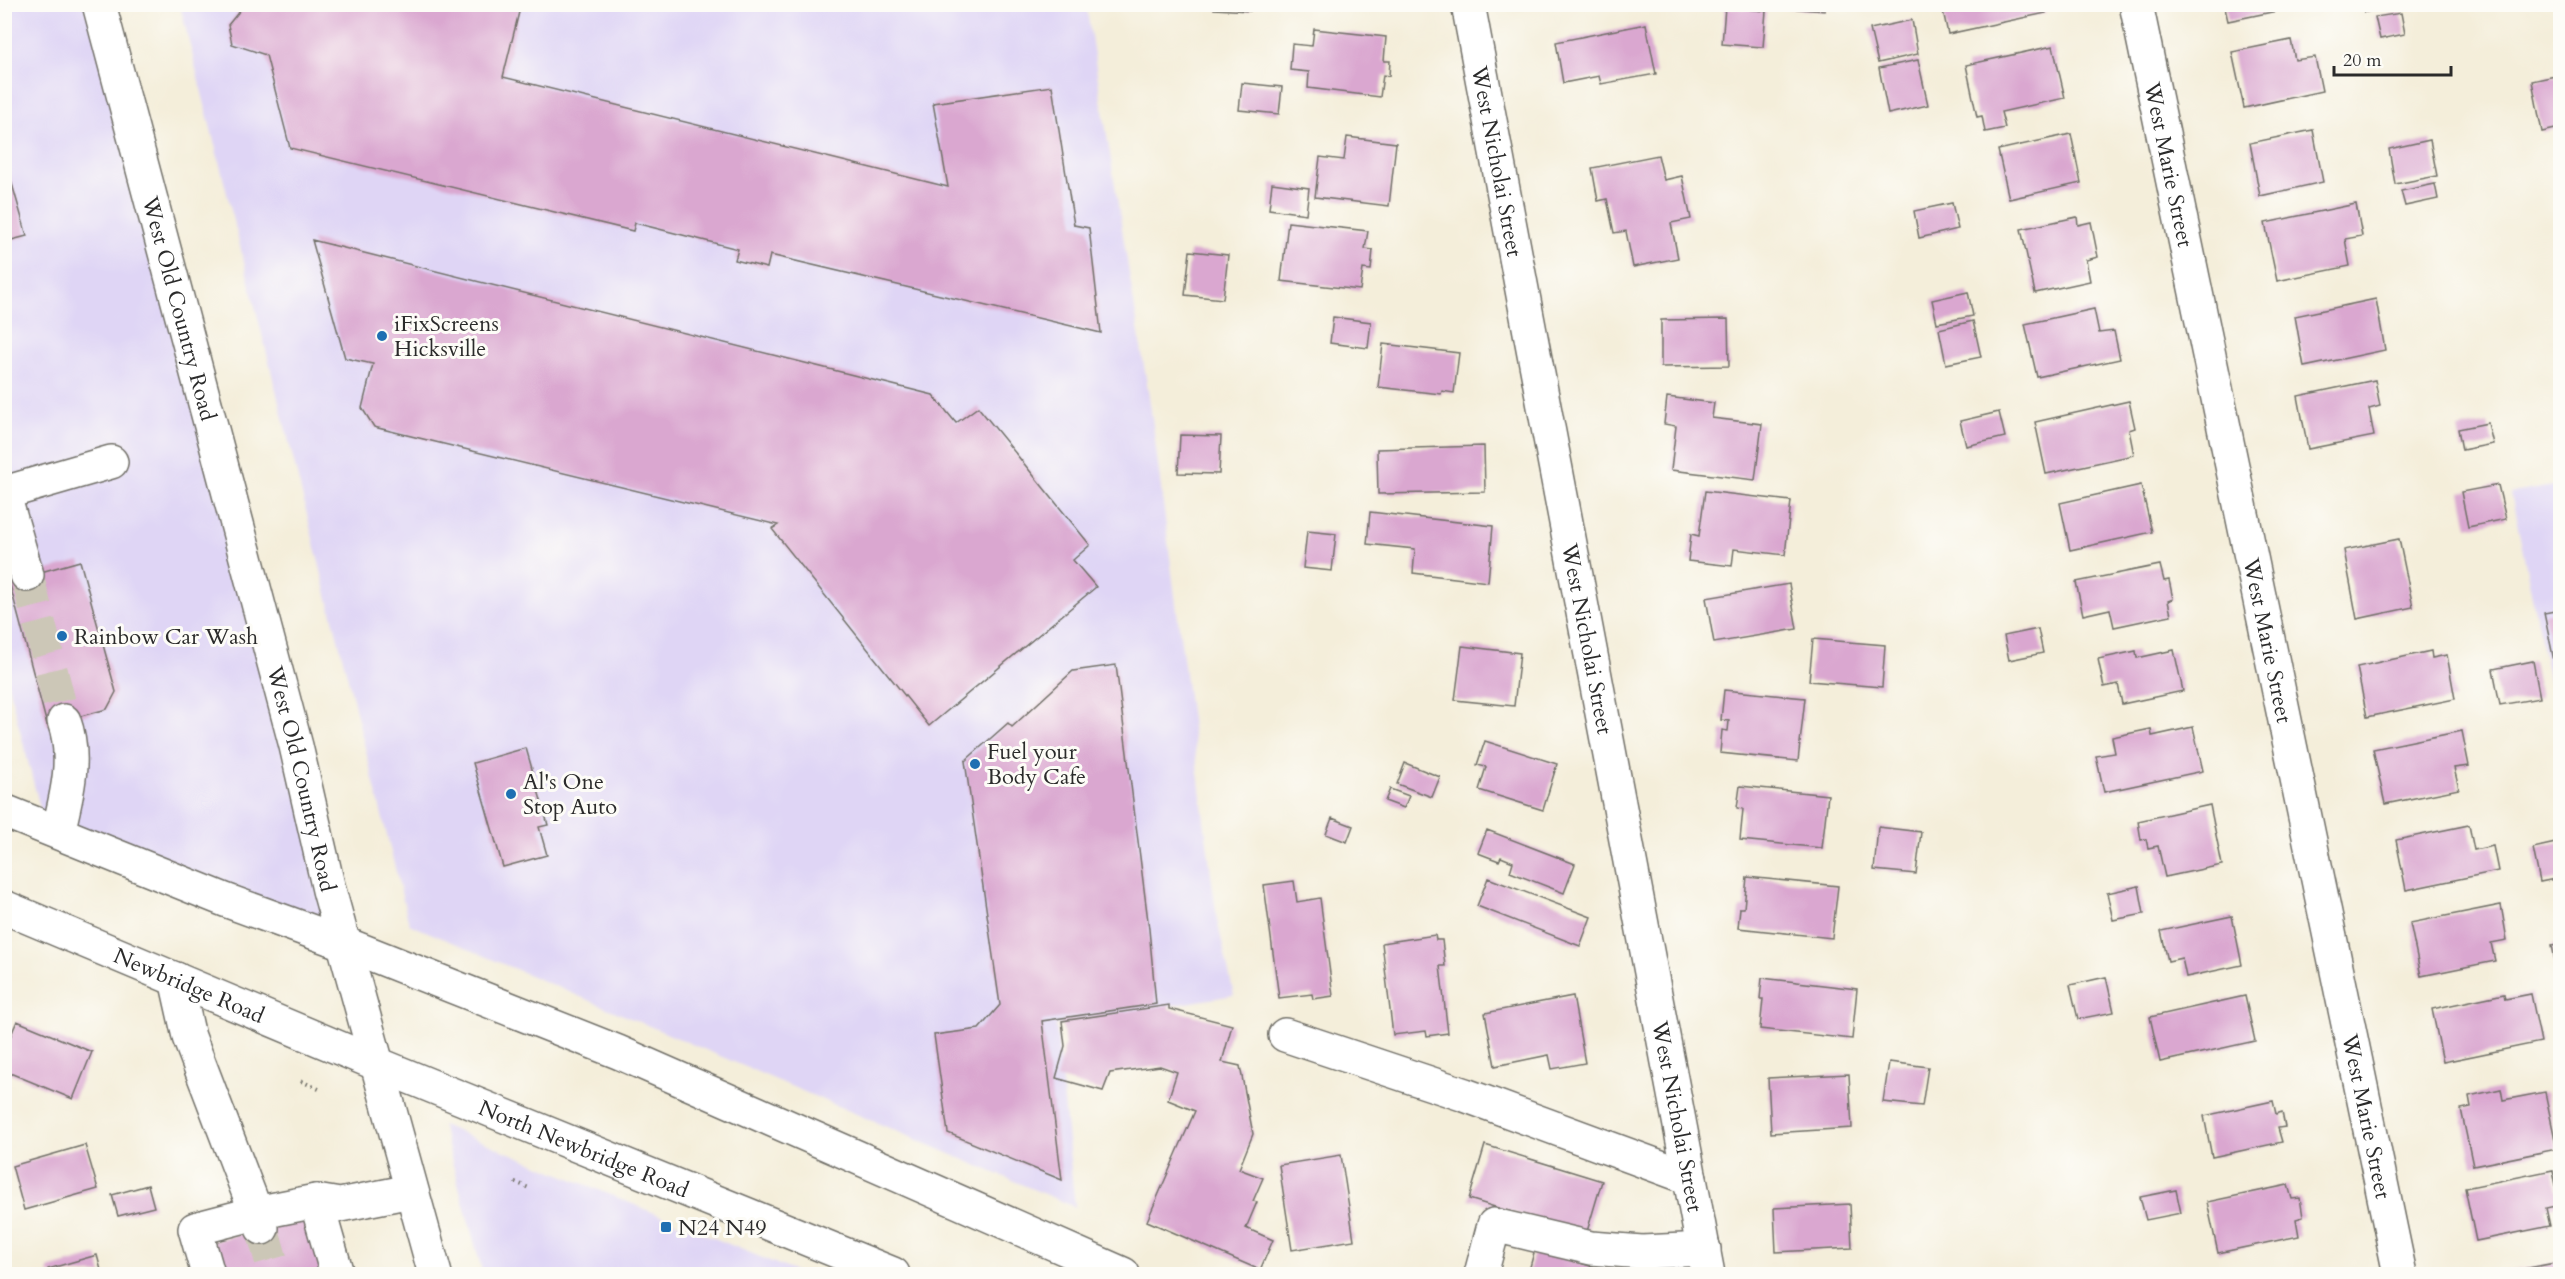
<svg xmlns="http://www.w3.org/2000/svg" width="2565" height="1279" font-family="Cardo,serif">
	<rect width="100%" height="100%" fill="#fdfcf7"/>
	<filter id="ink" filterUnits="userSpaceOnUse"><feTurbulence type="fractalNoise" baseFrequency=".0167" numOctaves="2"/><feDisplacementMap in="SourceGraphic" scale="12" xChannelSelector="R" yChannelSelector="G"/><feConvolveMatrix kernelMatrix="1 2 1 2 8 2 1 2 1" color-interpolation-filters="sRGB"/></filter>
	<filter id="wash" filterUnits="userSpaceOnUse"><feTurbulence type="fractalNoise" baseFrequency=".008" numOctaves="4" result="noise"/><feDisplacementMap in="SourceGraphic" scale="24" xChannelSelector="R" yChannelSelector="G"/><feGaussianBlur stdDeviation="1.35" result="paint"/><feColorMatrix in="noise" values="0 0 0 0 0 0 0 0 0 0 0 0 0 0 0 0 0 1.4 0 .05"/><feComposite in="paint" operator="in"/></filter>
	<g filter="url(#wash)">
		<rect width="100%" height="100%" fill="#f4eeda"/>
		<path fill="#dfd5f5" d="M4,5H100L343,943L45,827L5,673Z
			M180,5H1086L1150,403L1217,920L1234,995L1056,1025L1075,1207L409,924Z
			M2560,485V735L2511,493Z
			M442,1125L801,1274H483Z"/>
		<g id="blocks">
			<path fill="#daa7d0" d="M245,4H521L503,77L948,187L933,103L1052,86L1074,225L1089,228L1101,333L770,255L767,268L735,260L738,249L635,223L633,231L290,148L266,55L232,44L228,25Z
				M1214,4H1250V11L1214,9Z
				M1777,4H1825V11L1776,7Z
				M1949,4H2044L2046,13L1948,34L1942,6Z
				M2224,4H2296V7L2228,21Z
				M2364,4H2397V6L2365,12Z
				M1725,7L1766,11L1763,47L1722,44Z
				M2401,13L2405,34L2380,39L2375,17Z
				M1912,20L1918,54L1878,63L1870,29Z
				M1646,24L1656,74L1601,84L1599,76L1563,83L1556,42Z
				M1314,29L1386,37L1384,61H1390L1389,76L1383,75L1380,97L1308,88L1309,72L1290,70L1292,44L1312,46Z
				M2291,40L2295,60L2315,57L2322,91L2244,108L2232,52Z
				M2053,46L2065,98L2001,112L2005,128L1985,132L1982,116L1977,117L1966,65Z
				M1918,60L1928,105L1888,114L1879,68Z
				M2560,75V128L2542,132L2532,81Z
				M1242,83L1282,87L1279,114L1239,110Z
				M2313,130L2323,182L2260,196L2250,143Z
				M2071,134L2081,183L2009,199L1998,150Z
				M1347,137L1396,143L1389,206L1315,197L1320,157L1344,160Z
				M2430,140L2437,176L2395,184L2389,149Z
				M1658,155L1664,180L1682,176L1691,219L1671,223L1678,258L1633,267L1626,231L1614,233L1607,199L1598,201L1592,168Z
				M4,156L27,236L4,242Z
				M1272,183L1309,188L1306,214L1269,209Z
				M2435,184L2438,199L2405,206L2401,191Z
				M1952,203L1958,229L1919,238L1914,211Z
				M2356,204L2362,236L2345,239L2350,266L2277,281L2265,223Z
				M2077,217L2078,225L2091,222L2098,257L2086,260L2090,281L2035,293L2021,229Z
				M1288,222L1368,231L1365,249L1373,250L1371,270L1363,269L1360,290L1281,281Z
				M312,240L933,395L956,423L978,407L1090,545L1073,560L1096,587L929,726L772,529L778,525L374,427L362,408L373,364L345,358Z
				M1190,251L1228,255L1223,299L1185,295Z
				M1968,292L1973,316L1937,323L1932,300Z
				M2376,299L2385,350L2304,367L2295,316Z
				M2094,309L2099,333L2114,331L2120,359L2037,377L2025,324Z
				M1333,317L1371,322L1368,348L1330,343Z
				M1728,319L1729,366L1661,367V320Z
				M1973,321L1981,357L1946,364L1939,329Z
				M1383,344L1459,353L1454,393L1442,391L1441,394L1378,387Z
				M2375,380L2380,406L2369,409L2374,436L2308,449L2298,396Z
				M1667,397L1714,403L1712,418L1762,424L1755,480L1671,470L1676,426L1664,424Z
				M2129,401L2135,428L2129,430L2134,455L2046,474L2035,422Z
				M1999,412L2005,437L1966,446L1960,421Z
				M2488,423L2493,444L2462,450L2458,429Z
				M1180,435L1221,436L1219,474L1178,473Z
				M1484,446L1485,492L1378,494L1377,449Z
				M2141,485L2152,532L2070,550L2060,503Z
				M2498,485L2506,519L2468,527L2461,492Z
				M1705,491L1791,501L1785,555L1734,549L1732,566L1688,561L1691,534L1699,536Z
				M1370,512L1493,526L1488,582L1413,573L1415,549L1367,544Z
				M1307,531L1336,534L1332,571L1303,568Z
				M2399,539L2413,607L2357,619L2344,550Z
				M80,561L116,692L107,709L47,725L9,581Z
				M2160,565L2164,581L2169,580L2173,599L2168,601L2171,615L2114,627L2110,609L2083,615L2076,582Z
				M1789,584L1797,629L1714,643L1706,598Z
				M2560,610V685H2559L2544,613Z
				M2038,629L2043,653L2009,660L2004,636Z
				M1813,639L1885,645L1882,687L1809,681Z
				M1462,646L1520,653L1514,706L1455,700Z
				M2174,650L2183,691L2122,704L2118,684L2104,687L2098,659L2136,651L2137,658Z
				M2431,651L2432,658L2447,655L2455,699L2367,717L2357,667Z
				M2533,661L2540,698L2500,705L2493,669Z
				M1116,665L1149,929L1156,1004L1042,1021L1062,1180L948,1133L934,1035L979,1029L1000,1005L965,761L1008,723L1012,727L1073,671Z
				M1724,690L1805,698L1798,761L1720,753L1722,730L1728,731L1729,721L1721,720Z
				M2193,727L2203,771L2104,792L2096,756L2115,753L2112,737L2151,729L2152,736Z
				M2462,731L2469,766L2454,768L2459,789L2385,804L2373,749Z
				M1485,741L1557,764L1543,810L1479,790L1486,767L1477,765Z
				M526,748L548,825L539,827L547,855L503,867L473,763Z
				M1405,763L1440,777L1432,797L1397,784Z
				M1740,786L1828,795L1822,848L1740,840L1743,809L1737,808Z
				M1390,789L1409,796L1404,808L1385,801Z
				M2210,805L2222,865L2165,877L2158,846L2148,848L2146,839L2141,840L2138,821Z
				M1332,818L1353,826L1347,842L1326,834Z
				M2469,825L2474,850L2493,846L2498,871L2406,890L2396,840Z
				M1878,827L1921,832L1916,874L1874,870Z
				M1487,830L1575,864L1564,893L1510,872L1513,862L1501,857L1499,861L1478,853Z
				M2560,842V878L2540,882L2533,848Z
				M1747,877L1838,886L1832,938L1738,928L1740,908H1744Z
				M1488,878L1591,917L1580,946L1477,906Z
				M1294,881L1297,902L1320,898L1333,996L1313,999L1312,994L1279,998L1264,885Z
				M2139,886L2144,914L2113,920L2107,893Z
				M2501,905L2507,940L2491,943L2495,961L2421,976L2410,923Z
				M2232,916L2242,965L2186,977L2182,958L2168,961L2161,931Z
				M1435,935L1436,940H1442L1445,966H1440L1448,1033L1427,1036L1426,1031L1393,1035L1382,943Z
				M2560,944V965L2556,966L2552,945Z
				M2106,977L2114,1012L2078,1019L2070,985Z
				M1762,978L1857,989L1852,1039L1760,1029L1763,999H1760Z
				M2504,994L2505,999L2531,994L2541,1042L2443,1062L2432,1009Z
				M1573,996L1585,1063L1552,1069L1549,1055L1495,1066L1485,1013Z
				M2245,996L2255,1041L2160,1062L2150,1017Z
				M1169,1005V1009L1232,1025L1222,1062L1240,1066L1253,1134L1239,1169L1263,1178L1253,1201L1257,1202L1246,1228L1273,1240L1260,1270L1147,1221L1195,1111L1168,1100L1177,1072L1160,1066L1110,1073L1103,1091L1056,1078L1065,1046L1062,1021Z
				M17,1021L92,1052L73,1099L5,1071V1049Z
				M1889,1062L1928,1067L1922,1106L1883,1102Z
				M1849,1074L1852,1128L1771,1133L1768,1078Z
				M2501,1089L2503,1100L2545,1092L2557,1149L2473,1166L2461,1109L2471,1107L2469,1096Z
				M2273,1101L2276,1114L2282,1112L2285,1127L2278,1128L2282,1142L2212,1157L2204,1116Z
				M85,1145L98,1189L24,1210L12,1166Z
				M1485,1145L1602,1181L1586,1235L1469,1199Z
				M1341,1155L1354,1240L1292,1250L1279,1165Z
				M2553,1170L2560,1205L2546,1208L2550,1226L2476,1241L2465,1188Z
				M148,1185L154,1207L118,1216L112,1195Z
				M2288,1185L2292,1199L2300,1198L2303,1217L2296,1219L2299,1236L2218,1253L2207,1202Z
				M2176,1190L2181,1213L2146,1220L2140,1197Z
				M1850,1204L1852,1248L1776,1252L1774,1208Z
				M310,1215L326,1274H219L210,1242Z
				M1535,1249L1593,1267L1590,1274H1528Z
				M97,1255L102,1274H49L48,1269Z
				M2560,1262V1274H2502V1273Z"/>
		</g>
	</g>
	<g filter="url(#ink)">
		<use href="#blocks" fill-opacity="0" stroke="#716f68" stroke-width="1.5"/>
		<g fill="none" stroke-linecap="round" stroke-linejoin="round">
			<path stroke="#ccc7b7" stroke-width="33" stroke-dasharray="33 16" stroke-linecap="butt" d="M27,575L64,721
				M262,1228L275,1274"/>
			<g stroke="#716f68" stroke-width="36">
				<g id="minor">
					<path id="s1" d="M1468,4L1708,1274"/>
					<path id="s2" d="M2136,4L2400,1274"/>
					<path d="M4,493L111,462"/>
					<path d="M4,495L27,575"/>
					<path d="M58,832C67,795 77,757 64,721"/>
					<path d="M176,979L189,1037L262,1228"/>
					<path d="M1285,1035L1465,1095L1690,1178"/>
					<path d="M316,1201L337,1274"/>
					<path d="M208,1274L195,1229L256,1213L316,1201L340,1205L411,1191"/>
					<path d="M1481,1274L1494,1225L1591,1248L1642,1252L1704,1249"/>
				</g>
			</g>
			<g stroke="#716f68" stroke-width="36">
				<g id="major">
					<path id="s3" d="M99,4L296,746L329,890L435,1274"/>
					<path d="M4,811L225,900L343,943L618,1052L1123,1274"/>
					<path id="s4" d="M4,907L375,1063L893,1274"/>
				</g>
			</g>
			<path stroke="#716f68" stroke-width="4" stroke-dasharray="1.5 4.5" stroke-linecap="butt" d="M301,1081L321,1090
				M515,1182L529,1188"/>
			<use href="#minor" stroke="#fff" stroke-width="33"/>
			<use href="#major" stroke="#fff" stroke-width="33"/>
		</g>
	</g>
	<g fill="#1f6fb2" stroke="#fdfcf7" stroke-width="2">
		<circle cx="382" cy="336" r="6"/>
		<circle cx="62" cy="636" r="6"/>
		<circle cx="975" cy="764" r="6"/>
		<circle cx="511" cy="794" r="6"/>
		<rect x="660" y="1221" width="12" height="12" rx="3"/>
	</g>
	<g text-anchor="middle" stroke-width="6" stroke-linejoin="round" paint-order="stroke">
		<g font-size="22" fill="#2b2b2b" stroke="#fdfcf7">
			<text dy="8" stroke="none"><textPath href="#s1" startOffset="160">West Nicholai Street</textPath></text>
			<text dy="8" stroke="none"><textPath href="#s2" startOffset="164">West Marie Street</textPath></text>
			<text dy="8" stroke="none"><textPath href="#s3" startOffset="315">West Old Country Road</textPath></text>
			<text dy="8" stroke="none"><textPath href="#s1" startOffset="646">West Nicholai Street</textPath></text>
			<text dy="8" stroke="none"><textPath href="#s2" startOffset="650">West Marie Street</textPath></text>
			<text dy="8" stroke="none"><textPath href="#s3" startOffset="801">West Old Country Road</textPath></text>
			<text dy="8" stroke="none"><textPath href="#s4" startOffset="201">Newbridge Road</textPath></text>
			<text dy="8" stroke="none"><textPath href="#s2" startOffset="1136">West Marie Street</textPath></text>
			<text dy="8" stroke="none"><textPath href="#s1" startOffset="1132">West Nicholai Street</textPath></text>
			<text dy="8" stroke="none"><textPath href="#s4" startOffset="628">North Newbridge Road</textPath></text>
		</g>
		<g font-size="22" fill="#2b2b2b" stroke="#fdfcf7" text-anchor="start">
			<text x="394" y="331">iFixScreens<tspan x="394" dy="25">Hicksville</tspan></text>
			<text x="74" y="644">Rainbow Car Wash</text>
			<text x="987" y="759">Fuel your<tspan x="987" dy="25">Body Cafe</tspan></text>
			<text x="523" y="789">Al's One<tspan x="523" dy="25">Stop Auto</tspan></text>
			<text x="678" y="1235">N24 N49</text>
		</g>
	</g>
	<rect width="2565" height="1279" fill="none" stroke="#fdfcf7" stroke-width="24"/>
	<path d="M2334 66v9h117v-9" fill="none" stroke="#2b2b2b" stroke-width="3"/>
	<text x="2343" y="66" font-size="18" fill="#2b2b2b" stroke="#fdfcf7" stroke-width="4.5" paint-order="stroke">20 m</text>
</svg>
